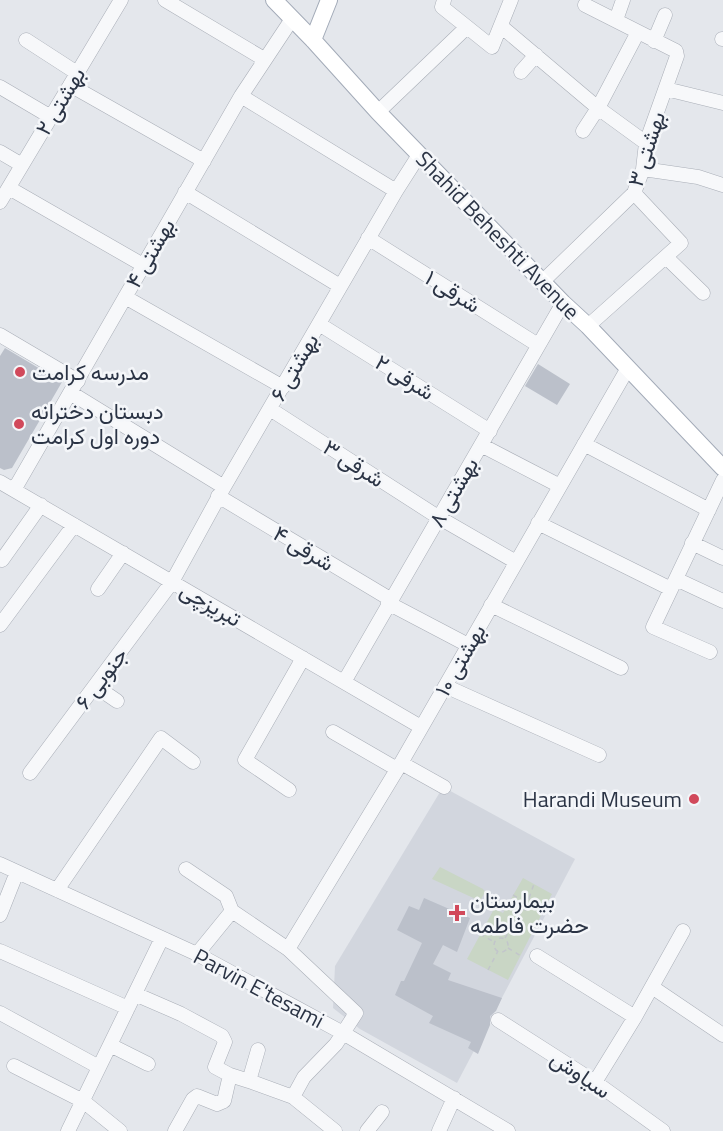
<svg xmlns="http://www.w3.org/2000/svg" width="723" height="1131" font-family="'Titillium Web',Vazirmatn,sans-serif">
	<rect width="100%" height="100%" fill="#e4e7ec"/>
	<path fill="#d2d6de" d="M443,787L575,859L457,1083L360,1029L333,1008L335,966Z"/>
	<path fill="#c9d6c5" d="M440,867L483,889L485,892L480,901L432,879Z
		M523,878L552,894L508,980L467,959L494,909L503,913Z"/>
	<path fill="#bbc0ca" d="M5,348L62,382L12,468L4,470L0,468V356Z
		M538,364L570,384L557,405L525,386Z
		M424,898L470,918L457,952L443,945L433,964L451,973L448,980L502,998L496,1011L490,1016V1025L478,1054L468,1048L471,1042L429,1023L433,1016L395,995L401,981H404L422,943L397,930L409,906L419,910Z"/>
	<g fill="none" stroke-linecap="round" stroke-linejoin="round">
		<g stroke="#a9aeb7" stroke-width="15">
			<path id="minor" d="M165,0L264,59
				M444,0L442,7L492,47L511,0
				M616,20L623,0
				M502,27L598,108L646,143
				M722,39H723
				M26,40L77,73
				M654,41L665,15
				M521,72L536,55
				M70,85L204,161
				M0,87L51,117
				M666,89L723,103
				M241,96L396,191
				M378,112L467,27
				M583,131L598,108L638,32
				M0,152L22,165
				M643,169L698,177L723,185
				M9,188L143,265
				M185,192L340,286
				M0,202L121,0
				M368,238L538,345
				M667,258L703,293
				M543,281L634,193L643,169L646,143L677,56L676,51L585,5
				M125,297L283,387
				M319,324L490,431
				M588,326L681,243L634,193
				M0,335L78,381
				M71,393L224,487
				M270,409L438,517L516,562
				M584,444L709,510
				M481,445L560,486
				M0,482L421,727
				M14,490L241,96L292,19
				M218,496L390,599
				M538,523L671,589
				M692,543L723,558
				M0,559L2,560L41,505
				M676,579L723,601
				M98,589L123,553
				M388,603L468,645
				M491,605L621,668
				M0,625L74,525
				M710,652L653,627L723,480
				M344,682L563,303
				M95,686L117,701
				M445,686L599,755
				M333,732L397,769
				M401,763L444,787
				M30,773L172,582L224,487L396,191L419,155
				M289,790L245,760L303,658
				M0,864L197,954L343,1033L508,1131
				M186,869L226,896L232,911
				M57,890L161,738L193,762
				M0,915L17,872
				M288,949L401,763L628,368
				M0,951L128,1008
				M197,954L232,911L288,949L356,1013L336,1044L304,1077L293,1097L249,1081L258,1050
				M537,956L635,1017
				M652,987L723,1035
				M135,994L181,1014L222,1036L225,1042L215,1067L230,1075L249,1081
				M0,1013L99,1067
				M498,1020L595,1082L663,1131
				M110,1045L148,1064
				M14,1066L83,1101L120,1131
				M595,1082L635,1017L683,931
				M293,1097L335,1131
				M68,1131L162,938
				M175,1131L193,1099L197,1096L217,1104L224,1101L230,1075
				M367,1131L382,1112
				M439,1131L454,1098"/>
		</g>
		<g stroke="#a3abb8" stroke-width="18">
			<path id="major" d="M274,0L313,40L378,112L563,303L588,326L723,468
				M313,40L329,0"/>
		</g>
		<path stroke="#c2c5cb" stroke-width="1.5" stroke-dasharray="4.5 4.5" stroke-linecap="butt" d="M513,895L521,900
			M529,898L534,884
			M520 904a6 6 0 1 1 12 0a6 6 0 1 1-12 0Z
			M532,907L542,913
			M480,934L494,942
			M505,938L523,909
			M494 945a7 7 0 1 1 14 0a7 7 0 1 1-14 0Z
			M508,948L521,956
			M488,970L498,951"/>
		<use href="#minor" stroke="#f7f8fa" stroke-width="14"/>
		<use href="#major" stroke="#fff" stroke-width="16"/>
	</g>
	<g fill="#d1495b" stroke="#f4f6f9" stroke-width="2">
		<circle cx="20" cy="372" r="6"/>
		<circle cx="19" cy="424" r="6"/>
		<circle cx="694" cy="799" r="6"/>
		<path d="M454 904h6v6h6v6h-6v6h-6v-6h-6v-6h6z"/>
	</g>
	<g text-anchor="middle" stroke-width="5" stroke-linejoin="round" paint-order="stroke">
		<g font-size="22" fill="#2b3445" stroke="#f4f6f9">
			<text transform="translate(60 101) rotate(-59)" y="8">بهشتی ۲</text>
			<text transform="translate(646 149) rotate(-72)" y="8">بهشتی ۳</text>
			<text transform="translate(498 235) rotate(46)" y="8">Shahid Beheshti Avenue</text>
			<text transform="translate(150 253) rotate(-60)" y="8">بهشتی ۴</text>
			<text transform="translate(453 291) rotate(32)" y="8">شرقی ۱</text>
			<text transform="translate(294 367) rotate(-60)" y="8">بهشتی ۶</text>
			<text transform="translate(405 377) rotate(32)" y="8">شرقی ۲</text>
			<text transform="translate(354 463) rotate(33)" y="8">شرقی ۳</text>
			<text transform="translate(453 492) rotate(-60)" y="8">بهشتی ۸</text>
			<text transform="translate(304 548) rotate(31)" y="8">شرقی ۴</text>
			<text transform="translate(211 604) rotate(30)" y="8">تبریزچی</text>
			<text transform="translate(460 660) rotate(-60)" y="8">بهشتی ۱۰</text>
			<text transform="translate(101 678) rotate(-53)" y="8">جنوبی ۶</text>
			<text transform="translate(259 988) rotate(28)" y="8">Parvin E'tesami</text>
			<text transform="translate(581 1074) rotate(34)" y="8">سیاوش</text>
		</g>
		<g font-size="22" fill="#2b3445" stroke="#f4f6f9" text-anchor="start">
			<text x="32" y="380">مدرسه کرامت</text>
			<text x="31" y="419">دبستان دخترانه<tspan x="31" dy="25">دوره اول کرامت</tspan></text>
			<text x="682" y="807" text-anchor="end">Harandi Museum</text>
			<text x="470" y="908">بیمارستان<tspan x="470" dy="25">حضرت فاطمه</tspan></text>
		</g>
	</g>
</svg>
